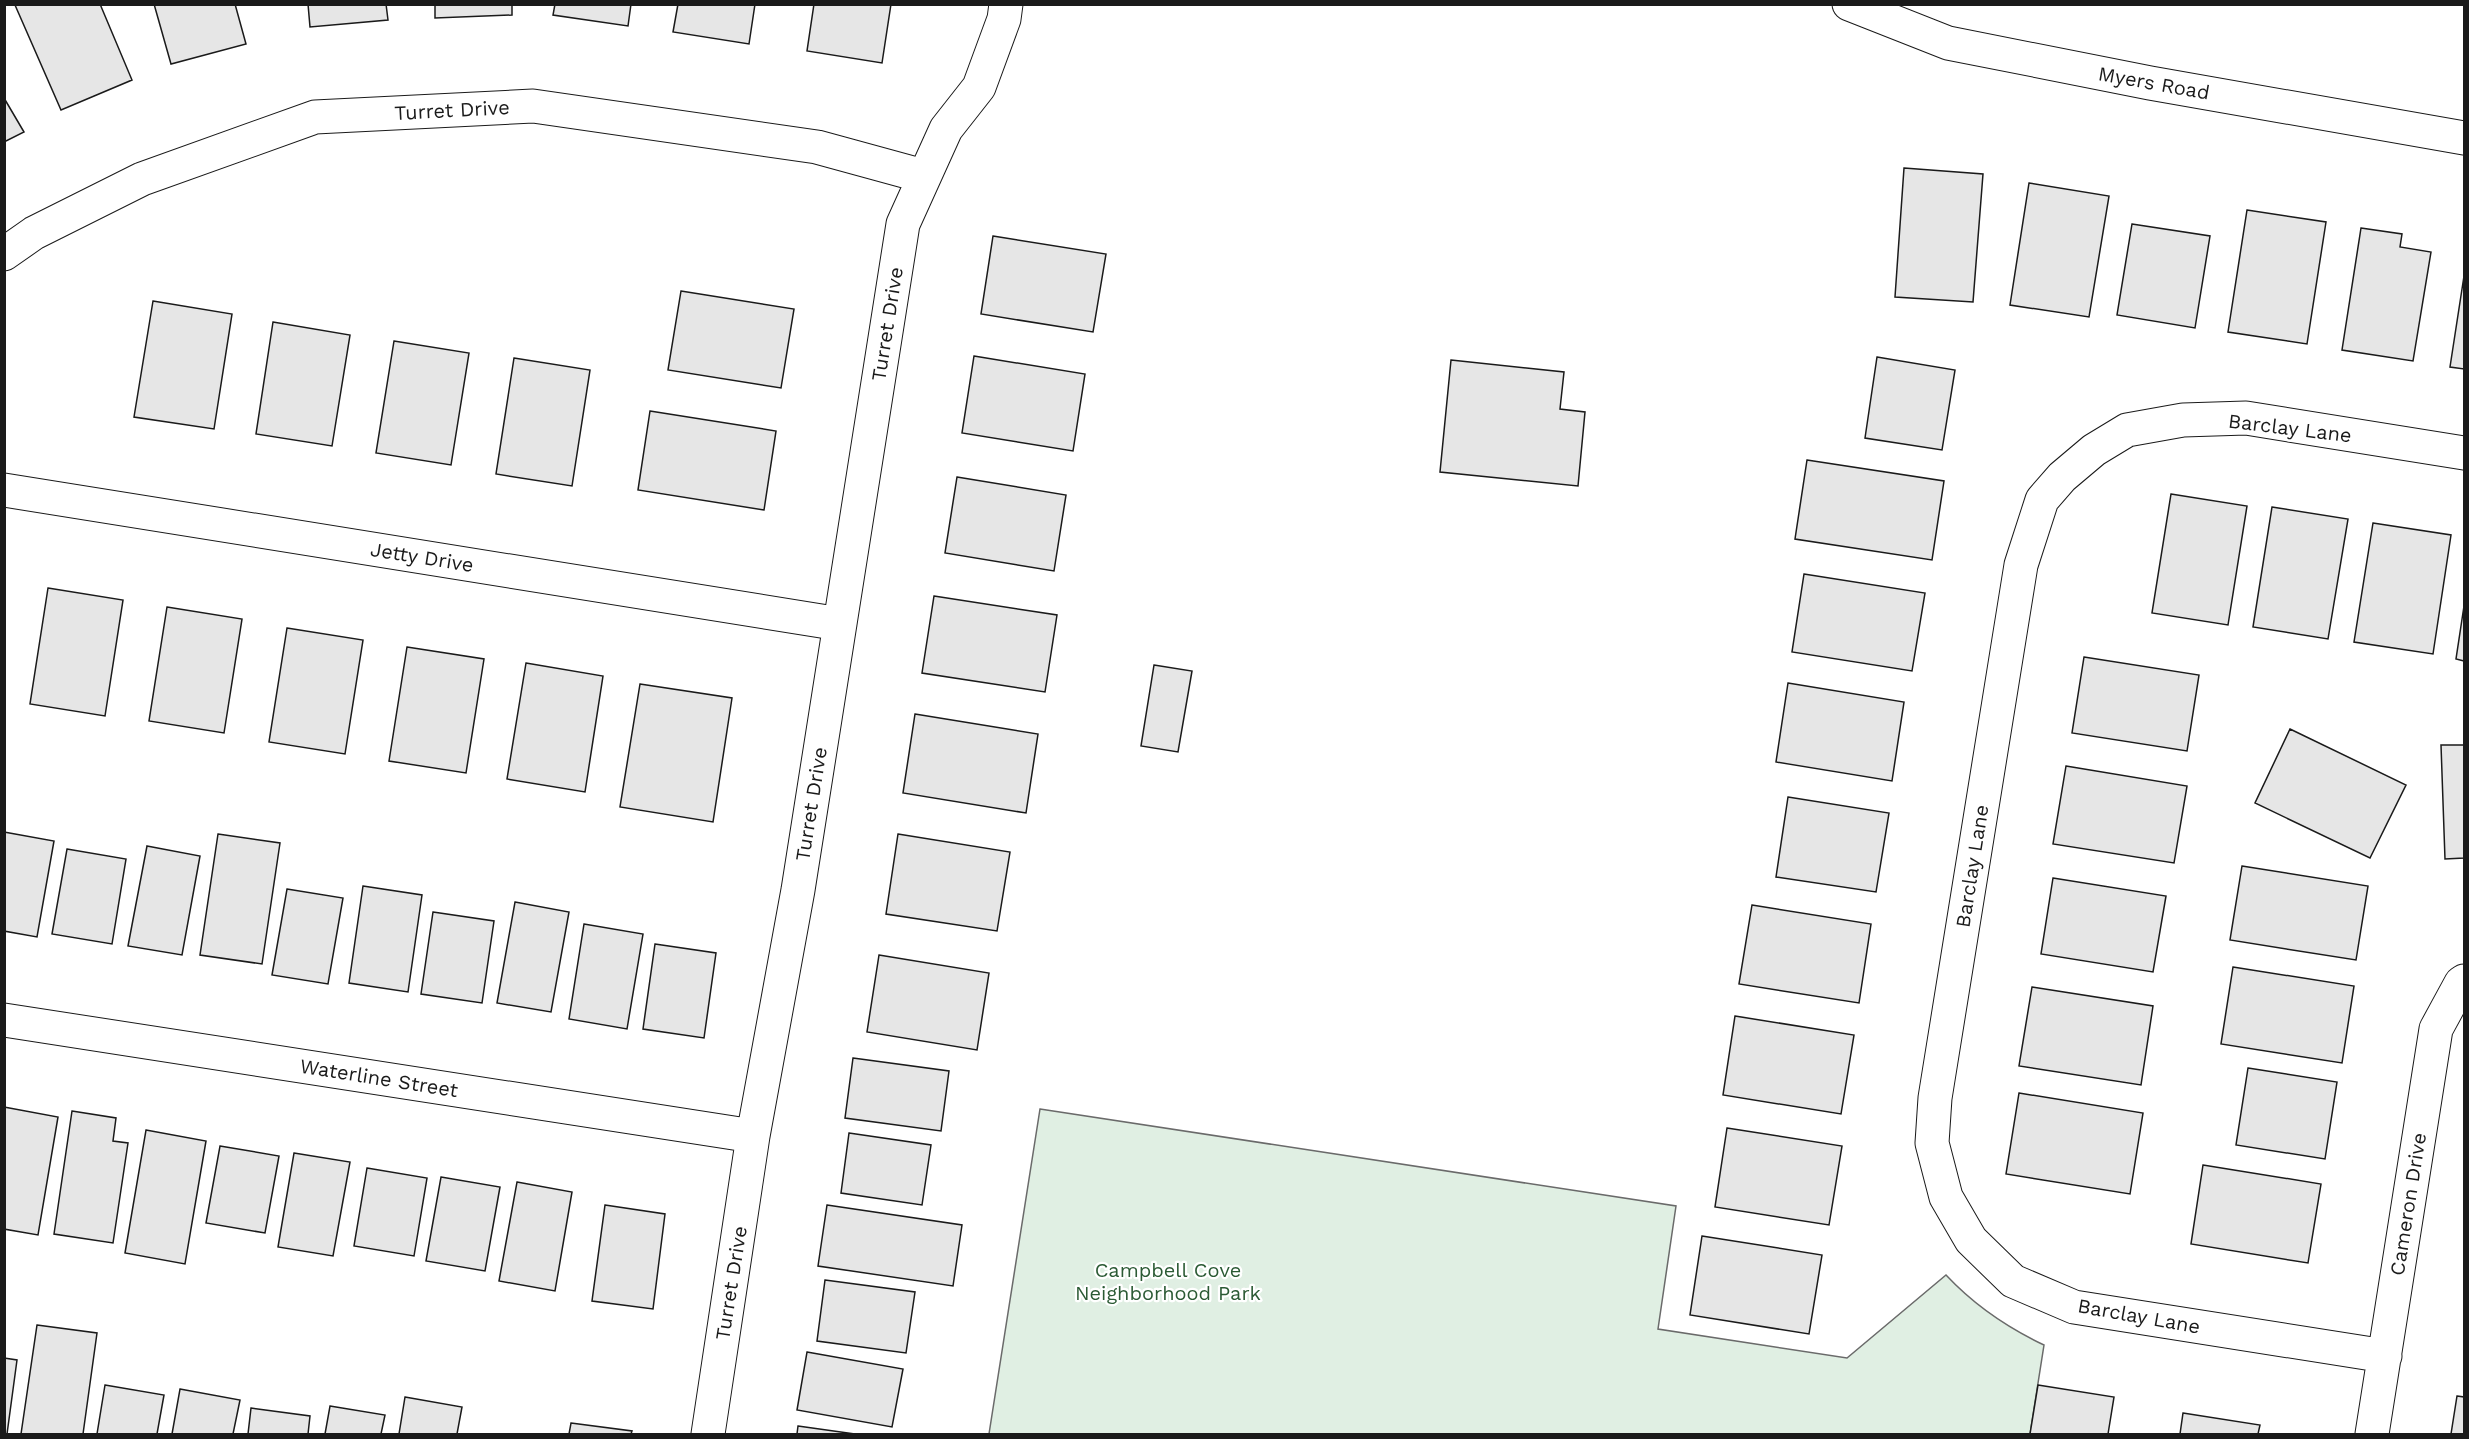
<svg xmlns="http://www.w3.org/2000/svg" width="2469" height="1439" font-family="'Work Sans',sans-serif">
	<rect width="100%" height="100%" fill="#fff"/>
	<path fill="#e0efe3" stroke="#6a6a6a" stroke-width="1.5" d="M1040,1109L1676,1206L1658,1329L1847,1358L1946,1275C1975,1306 2006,1327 2044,1345L2030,1434H989Z"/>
	<path fill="#e6e6e6" stroke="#1a1a1a" stroke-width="1.5" d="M100,4L132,80L61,110L15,5Z
		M154,4H235L246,44L171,64Z
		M308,4H386L388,20L310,27Z
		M435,4H512V15L435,18Z
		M555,4H631L628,26L553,15Z
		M678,4H755L749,44L673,32Z
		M814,4H891L882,63L807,51Z
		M4,98L24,132L4,142Z
		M1904,168L1983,174L1973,302L1895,297Z
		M2029,183L2109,196L2089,317L2010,305Z
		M2247,210L2326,222L2307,344L2228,332Z
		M2132,224L2210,236L2195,328L2117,315Z
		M2361,228L2402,234L2400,247L2431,252L2413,361L2342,350Z
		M993,236L1106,254L1093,332L981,314Z
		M2464,276V369L2450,367Z
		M681,291L794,309L781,388L668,370Z
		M153,301L232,314L214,429L134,417Z
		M273,322L350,335L332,446L256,434Z
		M394,341L469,353L451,465L376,453Z
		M974,356L1085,374L1073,451L962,433Z
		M1877,357L1955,370L1942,450L1865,438Z
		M514,358L590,370L572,486L496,474Z
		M1451,360L1564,372L1560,409L1585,412L1578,486L1440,472Z
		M650,411L776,431L764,510L638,490Z
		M1807,460L1944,481L1932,560L1795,539Z
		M957,477L1066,495L1054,571L945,553Z
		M2171,494L2247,506L2228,625L2152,613Z
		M2272,507L2348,519L2328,639L2253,627Z
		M2373,523L2451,535L2433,654L2354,642Z
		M1804,574L1925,593L1912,671L1792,652Z
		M48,588L123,600L105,716L30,704Z
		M934,596L1057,615L1045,692L922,673Z
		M2464,606V661L2456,659Z
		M167,607L242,619L224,733L149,721Z
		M287,628L363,640L345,754L269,742Z
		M407,647L484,659L466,773L389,761Z
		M2084,657L2199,675L2187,751L2072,733Z
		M526,663L603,676L585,792L507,779Z
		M1154,665L1192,671L1178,752L1141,746Z
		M1788,683L1904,702L1892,781L1776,762Z
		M640,684L732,698L713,822L620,807Z
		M915,714L1038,734L1026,813L903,793Z
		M2290,729L2406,785L2370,858L2255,803Z
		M2441,745H2464V858L2445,859Z
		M2066,766L2187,786L2174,863L2053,844Z
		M1788,797L1889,813L1876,892L1776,877Z
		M4,832L54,841L37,937L4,931Z
		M218,834L280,843L262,964L200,955Z
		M898,834L1010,852L997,931L886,914Z
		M147,846L200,856L182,955L128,946Z
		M67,849L126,859L112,944L52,934Z
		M2242,866L2368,886L2356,960L2230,940Z
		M2053,878L2166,896L2153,972L2041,954Z
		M363,886L422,895L408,992L349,983Z
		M287,889L343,898L328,984L272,975Z
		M515,902L569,912L551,1012L497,1003Z
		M1752,905L1871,924L1859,1003L1739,984Z
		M433,912L494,921L482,1003L421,994Z
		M584,924L643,934L627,1029L569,1019Z
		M655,944L716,953L704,1038L643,1029Z
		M879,955L989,973L977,1050L867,1032Z
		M2233,967L2354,986L2342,1063L2221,1044Z
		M2032,987L2153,1006L2141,1085L2019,1066Z
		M1735,1016L1854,1035L1841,1114L1723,1095Z
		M853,1058L949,1071L941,1131L845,1118Z
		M2248,1068L2337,1082L2325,1159L2236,1145Z
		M2019,1093L2143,1113L2130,1194L2006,1174Z
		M4,1107L58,1117L38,1235L4,1229Z
		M72,1111L116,1118L113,1141L128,1143L113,1243L54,1234Z
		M1727,1128L1842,1146L1829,1225L1715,1207Z
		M146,1130L206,1141L185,1264L125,1253Z
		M849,1133L931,1145L922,1205L841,1193Z
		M220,1146L279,1156L265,1233L206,1223Z
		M294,1153L350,1162L333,1256L278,1247Z
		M2203,1165L2321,1184L2308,1263L2191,1244Z
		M367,1168L427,1178L414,1256L354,1246Z
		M441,1177L500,1187L485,1271L426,1261Z
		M517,1182L572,1192L555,1291L499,1281Z
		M605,1205L665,1214L653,1309L592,1301Z
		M827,1205L962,1225L953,1286L818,1266Z
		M1702,1236L1822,1255L1809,1334L1690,1315Z
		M825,1280L915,1292L906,1353L817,1341Z
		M37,1325L97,1333L83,1434H21Z
		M807,1352L903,1369L892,1427L797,1410Z
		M4,1358L17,1360L7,1434H4Z
		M105,1385L164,1395L157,1434H97Z
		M2038,1385L2114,1397L2108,1434H2030Z
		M180,1389L240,1400L233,1434H172Z
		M2457,1396L2464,1397V1434H2451Z
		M405,1397L462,1407L457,1434H399Z
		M330,1406L385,1415L381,1434H325Z
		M251,1408L310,1416L308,1434H248Z
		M2183,1413L2260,1425L2258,1434H2180Z
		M571,1423L632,1431L631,1434H569Z
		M798,1426L855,1434H797Z"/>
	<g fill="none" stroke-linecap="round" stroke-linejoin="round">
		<g stroke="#1a1a1a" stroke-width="35">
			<path id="minor" d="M1849,4L1948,43L2150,83L2464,138
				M4,254L34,233L142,179L315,117L533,106L817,147L923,176
				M4,490L840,624
				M4,1020L753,1136
				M2385,1356L2074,1307L2013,1281L1971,1240L1946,1197L1932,1143L1935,1098L2021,565L2042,500L2062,477L2094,450L2127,430L2183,420L2246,418L2464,453
				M708,1434L753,1136L798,890L903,224L946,129L979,87L1004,19L1006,4
				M2372,1434L2436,1029L2461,983L2464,981"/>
		</g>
		<use href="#minor" stroke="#fff" stroke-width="33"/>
	</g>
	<g text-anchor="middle" stroke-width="4.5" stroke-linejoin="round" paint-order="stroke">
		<g font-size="20" fill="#1a1a1a" stroke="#fff">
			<text transform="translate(2154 83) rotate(10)" y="7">Myers Road</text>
			<text transform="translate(452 110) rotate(-3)" y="7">Turret Drive</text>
			<text transform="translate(887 324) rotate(-81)" y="7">Turret Drive</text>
			<text transform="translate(2290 428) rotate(7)" y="7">Barclay Lane</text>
			<text transform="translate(422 557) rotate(9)" y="7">Jetty Drive</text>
			<text transform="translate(811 804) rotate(-81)" y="7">Turret Drive</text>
			<text transform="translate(1972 866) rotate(-81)" y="7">Barclay Lane</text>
			<text transform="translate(379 1078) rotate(9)" y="7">Waterline Street</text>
			<text transform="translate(2408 1204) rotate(-81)" y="7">Cameron Drive</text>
			<text transform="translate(731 1283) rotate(-81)" y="7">Turret Drive</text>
			<text transform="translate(2139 1316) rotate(10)" y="7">Barclay Lane</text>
		</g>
		<g font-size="20" fill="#2b5a34" stroke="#fff">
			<text x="1168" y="1277">Campbell Cove<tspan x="1168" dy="23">Neighborhood Park</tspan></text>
		</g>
	</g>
	<rect width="2469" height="1439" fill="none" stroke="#1a1a1a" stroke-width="12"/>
</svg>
